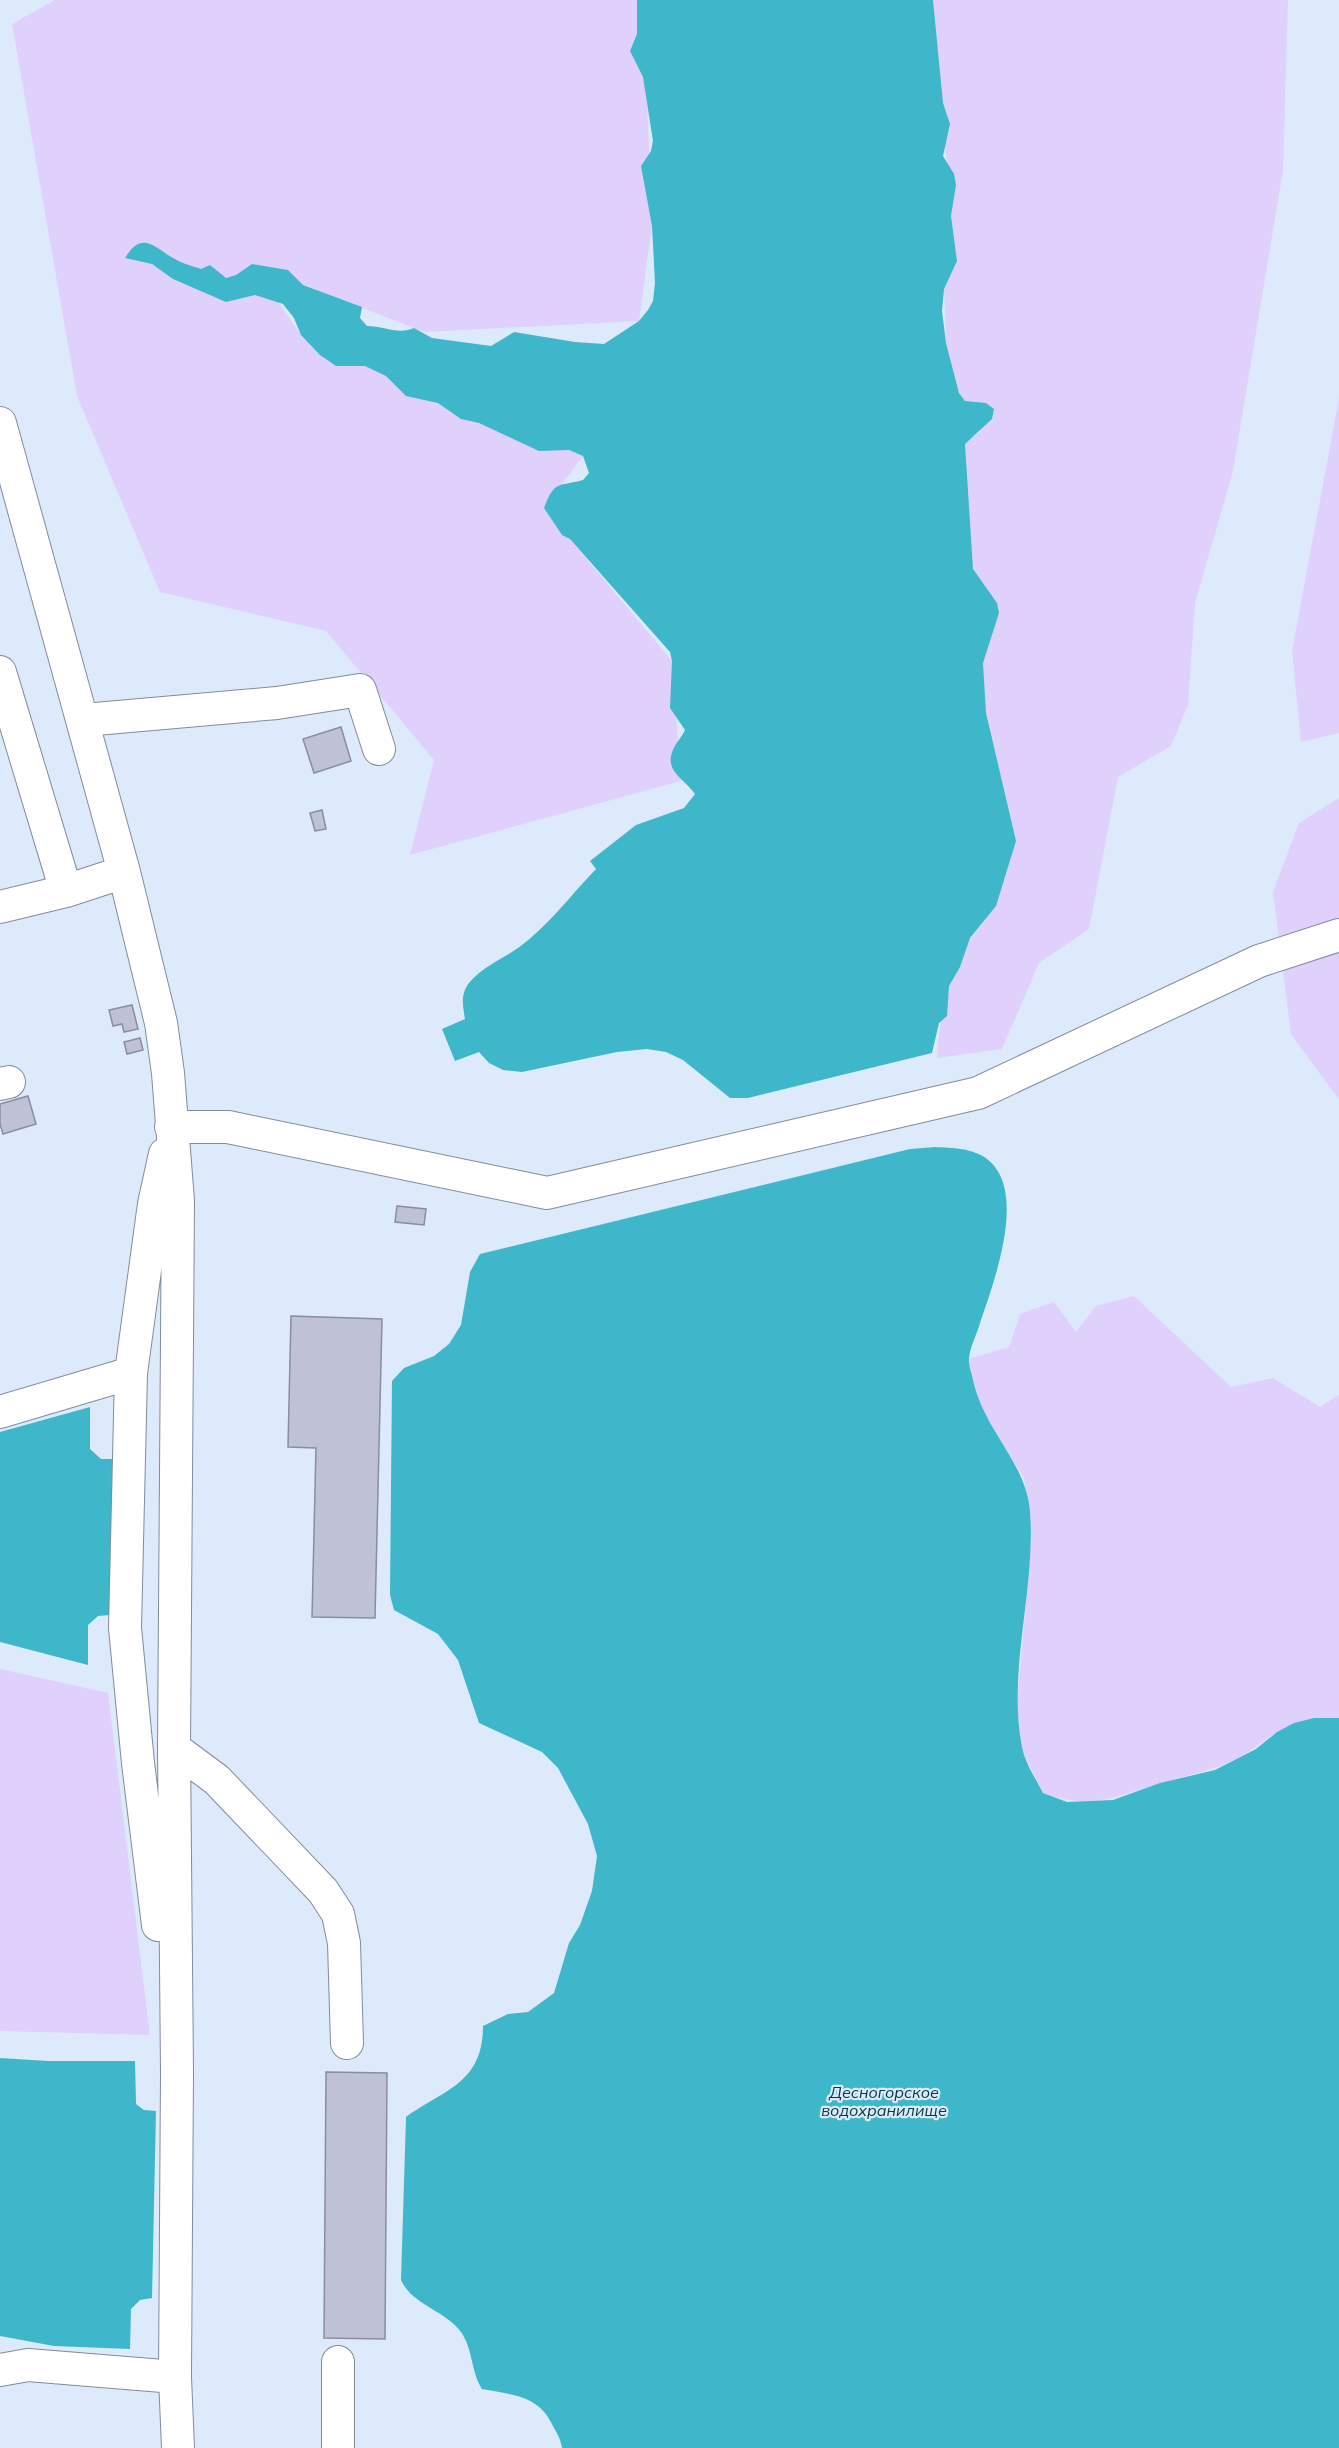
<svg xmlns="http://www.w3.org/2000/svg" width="1339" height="2448" font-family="Mulish,sans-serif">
	<rect width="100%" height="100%" fill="#ddeafb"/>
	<path fill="#dfd1fb" d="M55,0H643L652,226L639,321L424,332L253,265L301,335L583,456L544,508L672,661L681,781L410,855L434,760L326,631L160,592L77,396L12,24Z
		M933,0H1288L1283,171L1233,471L1195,603L1188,705L1171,746L1118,777L1089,929L1039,963L1002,1049L937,1058C940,1009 949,961 983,923L949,556L965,443L981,431L959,393L946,343L944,289L948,165L944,145Z
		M1339,398V733L1301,742L1292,651Z
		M1339,798V1100L1291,1034L1273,892L1299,823Z
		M1134,1296L1231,1387L1273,1378L1320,1407L1339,1395V1718C1317,1718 1297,1721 1278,1732C1264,1739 1254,1750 1240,1757C1208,1773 1189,1774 1158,1784C1114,1797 1089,1810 1043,1793L1022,1750L1017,1702L1030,1557V1511L1024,1478L978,1403L968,1359L1009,1347L1020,1314L1054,1302L1076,1332L1096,1306Z
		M0,1669L108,1693L150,2035L0,2031Z"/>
	<path fill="#3eb7cb" d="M637,0H933L943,103L950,124L943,156L954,174L956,185L951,216L957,261L944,289L942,311L946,343L959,393L965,401L986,403L994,409L992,419L965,444L973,569L997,603L999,613L983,663L986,713L1016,841L996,906L970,938L960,967L949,986L947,1016L939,1023L932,1053L748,1098H730L683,1060L666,1052L647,1049L617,1052L522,1072L503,1070L489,1063L479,1052L455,1061L442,1029L465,1019C463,1006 460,995 469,983C482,967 501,960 518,948C547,927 571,895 596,869L590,861L636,825L684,808L695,794C684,778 661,770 675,746C678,740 682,737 685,730L670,708L672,661L670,652L570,539L562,535L544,508C555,480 557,487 583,480L589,473L583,456L569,450L539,451L479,423L461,419L438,403L406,396L386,376L365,366H336L320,355L301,335L294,318L283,304L255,295L226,302L173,279L152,264L125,258C142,230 154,247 173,258C181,263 192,266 201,269L210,265L226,278L236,275L252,264L288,270L303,285L362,307L360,318L367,326C384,326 398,335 414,328L432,338L491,346L514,332L575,342L604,344L639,321L648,310L653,301L655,283L652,226L641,166L651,151L653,141L643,77L630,51L637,34Z
		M935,1147C952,1148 973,1148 987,1159C1029,1191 993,1284 980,1323C977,1334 970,1347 969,1358C968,1365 972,1374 973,1380C984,1431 1027,1463 1030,1512C1036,1590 1007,1669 1022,1747C1025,1763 1036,1779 1043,1793L1067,1802L1113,1800L1160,1783L1215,1770L1256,1749L1277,1732L1294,1723L1314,1718H1339V2448H562C561,2440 557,2433 553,2426C539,2395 513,2395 482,2389C471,2372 473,2349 461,2332C445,2310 412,2305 401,2280L406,2117C443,2090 483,2084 483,2026L508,2014L528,2012L554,1993L569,1943L580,1925L592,1891L597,1856L588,1824L558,1768L542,1752L479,1723L458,1660L438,1634L394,1610L390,1595L392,1381L404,1368L434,1356L449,1344L461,1325L470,1272L480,1254L910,1149Z
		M90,1407V1449L101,1459H113L110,1615L98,1616L88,1625V1665L0,1642V1432Z
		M0,2058L48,2061H135L136,2104L144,2110L156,2111L152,2298L140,2300L131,2309L130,2349L54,2346L0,2336Z"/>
	<path fill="#bfc2d5" stroke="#8a8d9f" stroke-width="1.5" d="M341,727L351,761L314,773L303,739Z
		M322,810L326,829L315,831L310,813Z
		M132,1005L138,1029L124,1032L122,1024L113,1026L109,1010Z
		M140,1038L143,1050L127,1054L124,1042Z
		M28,1096L36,1124L3,1134L0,1124V1104Z
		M397,1206L426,1209L424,1225L395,1222Z
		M291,1316L382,1319L375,1618L312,1617L316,1448L288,1447Z
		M326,2072L387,2073L385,2339L324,2338Z"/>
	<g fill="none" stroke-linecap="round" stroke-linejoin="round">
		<g stroke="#818c9b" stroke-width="34">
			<path id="minor" d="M0,423L124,872L161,1023L168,1073L178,1201L174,1748L177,2072L175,2377L178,2448
				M0,672L66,891
				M84,720L277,703L360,690L379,749
				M0,907L66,891L124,872
				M0,1084L9,1082
				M171,1127H228L547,1193L978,1093L1259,961L1339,935
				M0,1412L131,1373
				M174,1748L217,1780L323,1891L338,1914L344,1943L347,2043
				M158,1925L138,1763L125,1628L131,1373L154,1204L165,1154
				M0,2370L28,2365L175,2377
				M338,2448V2362"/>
		</g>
		<use href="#minor" stroke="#fff" stroke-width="32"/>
	</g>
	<g text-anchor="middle" stroke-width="4.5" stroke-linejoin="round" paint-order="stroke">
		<g font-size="16" font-style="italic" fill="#023b43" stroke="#ddeafb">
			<text x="884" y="2098">Десногорское<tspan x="884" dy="18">водохранилище</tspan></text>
		</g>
	</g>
</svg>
